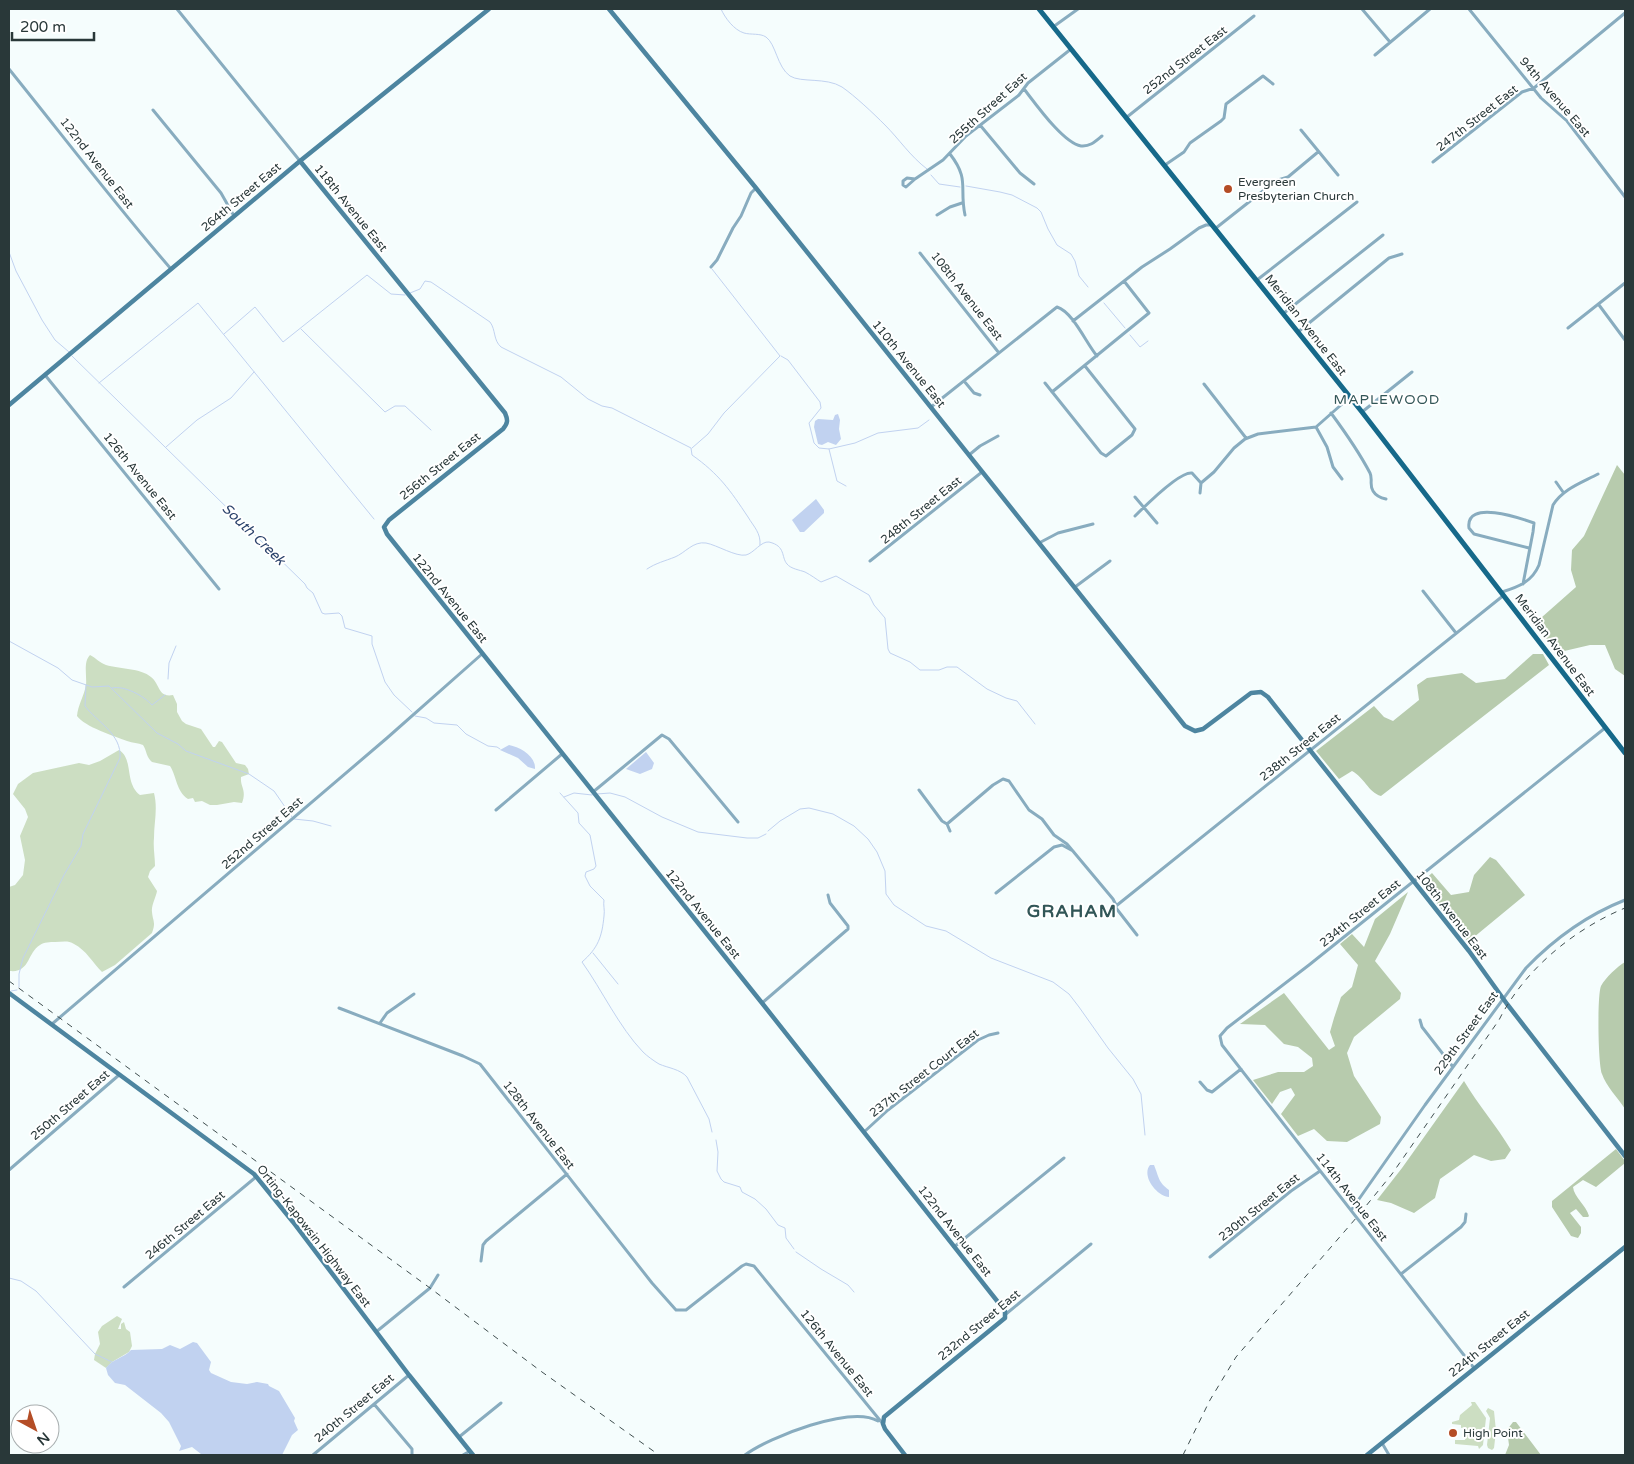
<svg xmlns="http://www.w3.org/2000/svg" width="1634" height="1464" font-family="'Varela Round',sans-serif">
	<rect width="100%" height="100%" fill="#f5fdfd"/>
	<path fill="#ccdec2" d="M90,655C96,658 100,663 106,665C119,669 141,668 151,677C160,684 158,698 173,695L177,704V712L182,721L186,724L201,729L213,747H215L219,741L222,742L236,763L245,765L248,769L249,774L241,777C240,787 247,790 242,803L234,802L217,805H210L202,801L195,802L193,798L188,799C176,791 177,777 170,766L152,762C146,757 147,751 143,745C138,743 133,743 127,741C114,736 85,727 77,716C78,705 84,696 86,685C87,675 83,662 90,655Z
		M119,750C134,759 124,783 140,795L154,793C158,809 154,822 154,838C153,847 155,857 155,866L150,871L148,877L157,891C156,897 151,906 152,912C153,922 156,922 152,933L115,965L102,972C93,963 86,950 74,944C68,940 62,942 55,942C50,942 44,942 40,945C27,953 30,973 10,971L9,887L15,885L23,875L25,860L20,836L28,817L25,809L13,794L18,784L33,773L79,763L89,765L100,761Z
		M117,1316L122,1319L118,1329H121V1324L124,1322L126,1329L130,1332L132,1346L129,1352L112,1362L106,1368L94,1360L95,1354L100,1344L98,1332L102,1326Z
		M1471,1402H1475L1486,1418L1483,1445L1479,1449L1478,1446L1455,1444V1440H1465L1467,1430L1466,1427L1461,1428V1425L1452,1424V1422L1459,1420L1460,1415L1472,1405Z
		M1488,1408L1494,1411L1496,1431L1494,1448L1492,1450L1488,1448L1487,1445L1490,1418L1486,1411Z"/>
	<path fill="#b7cbad" d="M1617,465L1625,475V676L1615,669L1605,645H1590L1560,652L1533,625L1576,587L1571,570L1572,550L1584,536Z
		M1533,654H1543L1549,665L1381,796C1368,792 1364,777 1352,771L1339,779L1316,751L1374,706L1384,717L1393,721L1419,700L1417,685L1427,678L1462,673L1476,683L1505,679Z
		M1490,857L1496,860L1525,895L1468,942L1421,883L1432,873L1451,895L1469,892L1474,875Z
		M1408,892L1390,934L1375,961L1401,993L1400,999L1354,1037L1347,1053L1354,1076L1381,1117L1380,1124L1347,1142L1327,1141L1314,1129L1298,1136L1281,1114L1295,1095L1291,1088L1280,1092L1272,1104L1253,1080L1278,1072H1304L1313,1066L1312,1058L1298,1047L1284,1044L1265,1025L1240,1024L1284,993L1329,1050L1335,1046L1330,1032L1334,1018L1341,997L1352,987L1358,965L1340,944L1352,934L1364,947L1375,919Z
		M1625,962V1109C1618,1098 1606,1086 1602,1074C1598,1064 1597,995 1601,986C1606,977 1617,967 1625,962Z
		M1464,1081C1478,1105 1497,1126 1511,1150L1505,1159L1491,1161L1474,1155L1440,1179L1435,1198L1414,1213L1391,1203L1377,1200L1402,1168Z
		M1616,1149L1625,1161V1163L1596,1187L1583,1180L1573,1187C1574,1197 1586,1205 1589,1216L1588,1217H1583L1576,1209L1570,1213L1581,1227V1233L1578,1238L1571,1236L1552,1207V1201Z
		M1513,1422H1516L1541,1455H1505L1509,1445L1507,1430Z"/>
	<path fill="#c1d2f0" d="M838,414L840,420L839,429L841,439L836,445L828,442L822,445L818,444L814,427L815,421L818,419L833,420L835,415Z
		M816,499L824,510V513L804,532H800L792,520Z
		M509,745C520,747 536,756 535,769L528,767L518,758L500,750Z
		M646,752L654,763L652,769L640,774L626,769Z
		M1150,1165H1154C1159,1177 1158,1182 1169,1190V1197C1157,1196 1141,1176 1150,1165Z
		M193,1342L197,1343L211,1362L209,1370L211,1373L231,1382L247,1384L257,1382L268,1384L269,1386L279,1391L295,1418L294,1421L298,1430L292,1435L282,1455H209L201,1454L192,1447L179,1451L181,1446L169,1422L161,1413L125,1385L115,1383L108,1375L106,1368C112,1359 124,1358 131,1350L162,1349L170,1345L180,1349Z"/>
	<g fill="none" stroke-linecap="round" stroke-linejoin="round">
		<path stroke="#c1d2f0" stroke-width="1" d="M721,9C725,18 734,30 744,33C751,35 760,33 766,37C776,44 777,67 790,76C801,83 826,77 842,87C855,96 873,113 885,125C899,139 910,156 927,169
			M931,175L939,184L960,187
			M966,186L1000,192L1012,195L1037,208L1041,212L1048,229L1057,245L1071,254L1075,261L1079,276L1088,287
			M9,252L16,271L42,320L55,340L69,352
			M410,293L420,289L425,281L431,282L490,322C496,330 493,340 501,347L561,377L588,399L602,406L612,408L691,448L692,455C719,474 730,490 748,517C754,527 761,533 760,545
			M1104,303L1125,328
			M301,329L385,412L395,406H405L431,430
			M224,334L255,307L283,342L367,275L391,294L405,295
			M1130,335L1140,347L1148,341
			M72,356L305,584L307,588L313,593L322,613L325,614L339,613L342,616L345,628L372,636V644L385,682L394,695L412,712
			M781,356L788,360L820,402L821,408L809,423L814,443L819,448L829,449L855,443L878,433L918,428L929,420
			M99,383L198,303L374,519
			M166,447L197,420L231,398L254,372
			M692,448L708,434L724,413L780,356L712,269
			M829,449L837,481L846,486
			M647,569C656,563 665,561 675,557C685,553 693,541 706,543C717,545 736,557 746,555C754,553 761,541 769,542C786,546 781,557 787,564C791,569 800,570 805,572C811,575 816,579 821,582L836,576L869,595L874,605L885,618L888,649L890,653L910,662L920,670H939L947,667H957L987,689L1006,698L1017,701L1035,724
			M9,641L58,668L72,680L92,687L109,686L157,733L178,744L186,751L249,774L274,791L292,817
			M168,679L169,663L176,646
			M112,688C124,685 144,696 152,705L165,695
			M415,716L426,718L434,723L457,725L466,734L488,746L497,747L500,749
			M560,793L578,813L579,823L590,835L596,866L594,869L586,872L585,876L590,886L604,900C603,905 605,910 604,916C602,937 598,948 582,962C602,990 619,1027 643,1052C647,1056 654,1061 659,1064C668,1068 680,1069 687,1077L709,1119L712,1132
			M597,794L610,793L625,797L662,817L698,832L747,838H758L766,834
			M564,797L574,793L592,795
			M294,819L313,821L331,826
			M768,831L780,821L800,809L809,808L833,814L854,826L868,839L877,852L885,871L886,894L894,905L926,926L946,931L991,958L1053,982L1069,994L1079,1007L1108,1048L1133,1079L1141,1094L1145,1135
			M593,953L618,984
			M19,987V974L23,958L64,875L81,846L83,834L120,758C122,734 97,722 85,706L86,685
			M11,991L17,990
			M716,1140L718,1152L717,1171L721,1179L724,1182L740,1187L742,1192L755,1199L766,1209L778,1225L785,1228L786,1238L794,1249
			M796,1252L821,1269L848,1285L854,1292
			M9,1278L21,1281L36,1291L95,1354L112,1362"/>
		<path stroke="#88acbf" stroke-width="3" d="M177,9L300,161
			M1362,9L1390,42
			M1469,9L1541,98L1567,121L1625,197
			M1053,27L1078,9
			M1375,55L1430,9
			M9,69C63,136 115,204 171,269
			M1024,89C1035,103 1063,143 1081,146C1090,147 1096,141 1102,136
			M153,110L221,193L234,216
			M1127,117L1254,16
			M980,125L1020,173L1034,184
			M1301,130L1338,175
			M950,154C970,180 959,187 965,215
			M1433,162L1522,92L1534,88L1625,13
			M1165,165L1184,152L1190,143L1221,121L1224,118L1226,104L1263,76L1273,84
			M915,179L907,178L903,181V185L906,187L915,179L943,160L966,136L1019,95L1028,83L1071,49
			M937,215L950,207L962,203
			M1216,228L1268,187L1278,180L1288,177L1318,152
			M920,253L999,353
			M711,267L717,260L733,228L741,216L751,193L756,188
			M1257,280L1357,202
			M1599,305L1625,340
			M1284,313L1383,235
			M1073,321L1142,267L1170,249L1199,228L1206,225H1213
			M1568,328L1625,283
			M1298,332L1389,258L1402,254
			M45,375L219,589
			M964,381L974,393L980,395
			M1045,383L1101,453L1106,456L1132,435L1135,429L1085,366
			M1204,384L1246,438
			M1052,392L1149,313L1124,281
			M931,407L1057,307C1073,312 1086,343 1097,356
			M1362,412L1412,372
			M1331,413C1345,432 1359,452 1370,473C1373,479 1369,485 1373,491C1376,496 1381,498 1386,499
			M1316,427L1327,447L1333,467L1342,479
			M969,455L980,446L998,436
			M1556,482L1563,492
			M1201,483L1214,472L1234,448L1245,439L1258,434L1316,427L1350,397
			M1135,497L1157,523
			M1135,516C1144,507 1180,471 1192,473L1201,483L1200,493
			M1039,543L1058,533L1093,524
			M870,561L982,472
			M1523,584L1533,532L1534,523C1520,518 1465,499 1469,528L1474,534L1529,548
			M1075,587L1110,561
			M1423,591L1456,633
			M1502,592C1518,587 1532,582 1539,565L1553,505C1563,489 1581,483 1598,474
			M919,790L942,821L947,824L950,831
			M593,792L662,735L669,739L738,822
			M496,810L562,754
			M947,824L993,785L1003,779L1009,781L1029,810L1042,819L1054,835L1067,844L1113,899L1116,905V908L1137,935
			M996,893L1054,847L1062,845L1073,851
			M1106,914L1504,595
			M762,1003L848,929V926L830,903L828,895
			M339,1008L463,1056L480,1064L652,1283L676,1310H686L742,1266L746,1264L754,1266L883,1424
			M1420,1020L1422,1027L1453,1067
			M380,1023L387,1013L414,994
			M52,1024L387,738L482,654
			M1200,1082L1207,1090L1212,1092L1241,1069
			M864,1132L888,1110L978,1040L989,1035L998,1033
			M9,1170L119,1075
			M1352,1209L1425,1105L1526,968C1554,939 1587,915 1625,900
			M954,1247L1064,1158
			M1210,1257L1291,1191L1320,1171
			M481,1261L483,1245L486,1241L567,1174
			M1401,1274L1461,1227L1465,1222L1466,1214
			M124,1287L256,1177
			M1006,1314L1091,1244
			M376,1332L430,1288L438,1275
			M1474,1368L1229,1054L1222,1045L1220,1036L1227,1028L1309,965L1605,728
			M374,1404L412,1449V1455
			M459,1437L501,1403
			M1382,1443L1389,1455
			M313,1455L409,1375
			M463,1455L470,1451
			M745,1455C769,1437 851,1405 878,1421"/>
		<path stroke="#4d85a0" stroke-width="4.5" d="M609,9L756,188L1185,726L1195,731L1203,729L1251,693L1261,692L1268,697L1469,951L1507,1004L1625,1156
			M300,161L505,413C508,420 508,423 503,429L389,520L384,527L387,534L762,1003L1005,1311V1318L884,1417L883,1424L885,1429L905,1455
			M9,405L300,161L489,9
			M9,993L254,1174L293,1222L409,1375L473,1455
			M1367,1455L1625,1247"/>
		<path stroke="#16698a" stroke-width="5" d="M1039,9L1362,412L1625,753"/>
		<path stroke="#414f50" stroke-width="1" stroke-dasharray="6 6" stroke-linecap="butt" d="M9,981L430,1288L542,1372L659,1455
			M1183,1455L1210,1400L1236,1357L1357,1217L1392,1174L1499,1020C1524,970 1574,929 1625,908"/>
	</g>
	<g fill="#b44d26" stroke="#fff" stroke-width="2">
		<circle cx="1228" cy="189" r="5"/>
		<circle cx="1453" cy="1433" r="5"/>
	</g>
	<g text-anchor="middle" stroke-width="4" stroke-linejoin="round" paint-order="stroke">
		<g font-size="12" fill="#293839" stroke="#fff">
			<text transform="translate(1185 60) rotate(-38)" y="4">252nd Street East</text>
			<text transform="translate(1555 97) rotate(49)" y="4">94th Avenue East</text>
			<text transform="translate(988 108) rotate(-42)" y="4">255th Street East</text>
			<text transform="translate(1477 118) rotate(-38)" y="4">247th Street East</text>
			<text transform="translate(97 163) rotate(52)" y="4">122nd Avenue East</text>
			<text transform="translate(241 197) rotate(-40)" y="4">264th Street East</text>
			<text transform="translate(351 208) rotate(51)" y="4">118th Avenue East</text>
			<text transform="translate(967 296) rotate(52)" y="4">108th Avenue East</text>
			<text transform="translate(1306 325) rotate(52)" y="4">Meridian Avenue East</text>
			<text transform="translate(909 364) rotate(51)" y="4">110th Avenue East</text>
			<text transform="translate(440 466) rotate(-39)" y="4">256th Street East</text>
			<text transform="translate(140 476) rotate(51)" y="4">126th Avenue East</text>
			<text transform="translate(921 510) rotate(-39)" y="4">248th Street East</text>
			<text transform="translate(450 598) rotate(51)" y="4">122nd Avenue East</text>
			<text transform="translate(1555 645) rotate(53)" y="4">Meridian Avenue East</text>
			<text transform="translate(1300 747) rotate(-39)" y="4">238th Street East</text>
			<text transform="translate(262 833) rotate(-41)" y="4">252nd Street East</text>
			<text transform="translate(1360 913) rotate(-39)" y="4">234th Street East</text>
			<text transform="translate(703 914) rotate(51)" y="4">122nd Avenue East</text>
			<text transform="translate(1452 915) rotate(52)" y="4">108th Avenue East</text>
			<text transform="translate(1466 1033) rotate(-54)" y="4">229th Street East</text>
			<text transform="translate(924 1073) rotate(-38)" y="4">237th Street Court East</text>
			<text transform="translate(70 1105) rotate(-41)" y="4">250th Street East</text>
			<text transform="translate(539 1125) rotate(52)" y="4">128th Avenue East</text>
			<text transform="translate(1352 1197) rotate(52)" y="4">114th Avenue East</text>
			<text transform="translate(1259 1207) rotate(-39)" y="4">230th Street East</text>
			<text transform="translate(185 1225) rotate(-40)" y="4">246th Street East</text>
			<text transform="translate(955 1231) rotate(52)" y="4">122nd Avenue East</text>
			<text transform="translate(314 1236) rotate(52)" y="4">Orting-Kapowsin Highway East</text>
			<text transform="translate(979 1325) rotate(-40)" y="4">232nd Street East</text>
			<text transform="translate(1489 1343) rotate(-39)" y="4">224th Street East</text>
			<text transform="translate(837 1353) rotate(51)" y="4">126th Avenue East</text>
			<text transform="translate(354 1408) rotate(-40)" y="4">240th Street East</text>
		</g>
		<g font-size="12" fill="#293839" stroke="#fff" text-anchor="start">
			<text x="1238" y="186">Evergreen<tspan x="1238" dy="14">Presbyterian Church</tspan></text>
			<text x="1463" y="1437">High Point</text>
		</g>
		<g font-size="14" letter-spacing="1" fill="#325657" stroke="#fff">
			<text x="1387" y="404">MAPLEWOOD</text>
		</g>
		<g font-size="14" font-style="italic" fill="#2b426b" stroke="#fff">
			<text transform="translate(254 534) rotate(44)" y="5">South Creek</text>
		</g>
		<g font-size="18" font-weight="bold" letter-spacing="1" fill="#325657" stroke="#fff">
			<text x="1072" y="917">GRAHAM</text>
		</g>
	</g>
	<rect width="1634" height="1464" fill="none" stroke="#293839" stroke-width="20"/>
	<g transform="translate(35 1429) rotate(140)"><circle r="24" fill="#ffffff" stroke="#a9afb0"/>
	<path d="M0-4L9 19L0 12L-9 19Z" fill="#b44d26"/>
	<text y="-8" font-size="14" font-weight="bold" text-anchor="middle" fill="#293839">N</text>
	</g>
	<path d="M12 32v8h82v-8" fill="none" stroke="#293839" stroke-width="2.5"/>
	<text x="20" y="32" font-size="15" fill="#293839" stroke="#ffffff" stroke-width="4" paint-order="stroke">200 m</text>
</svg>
